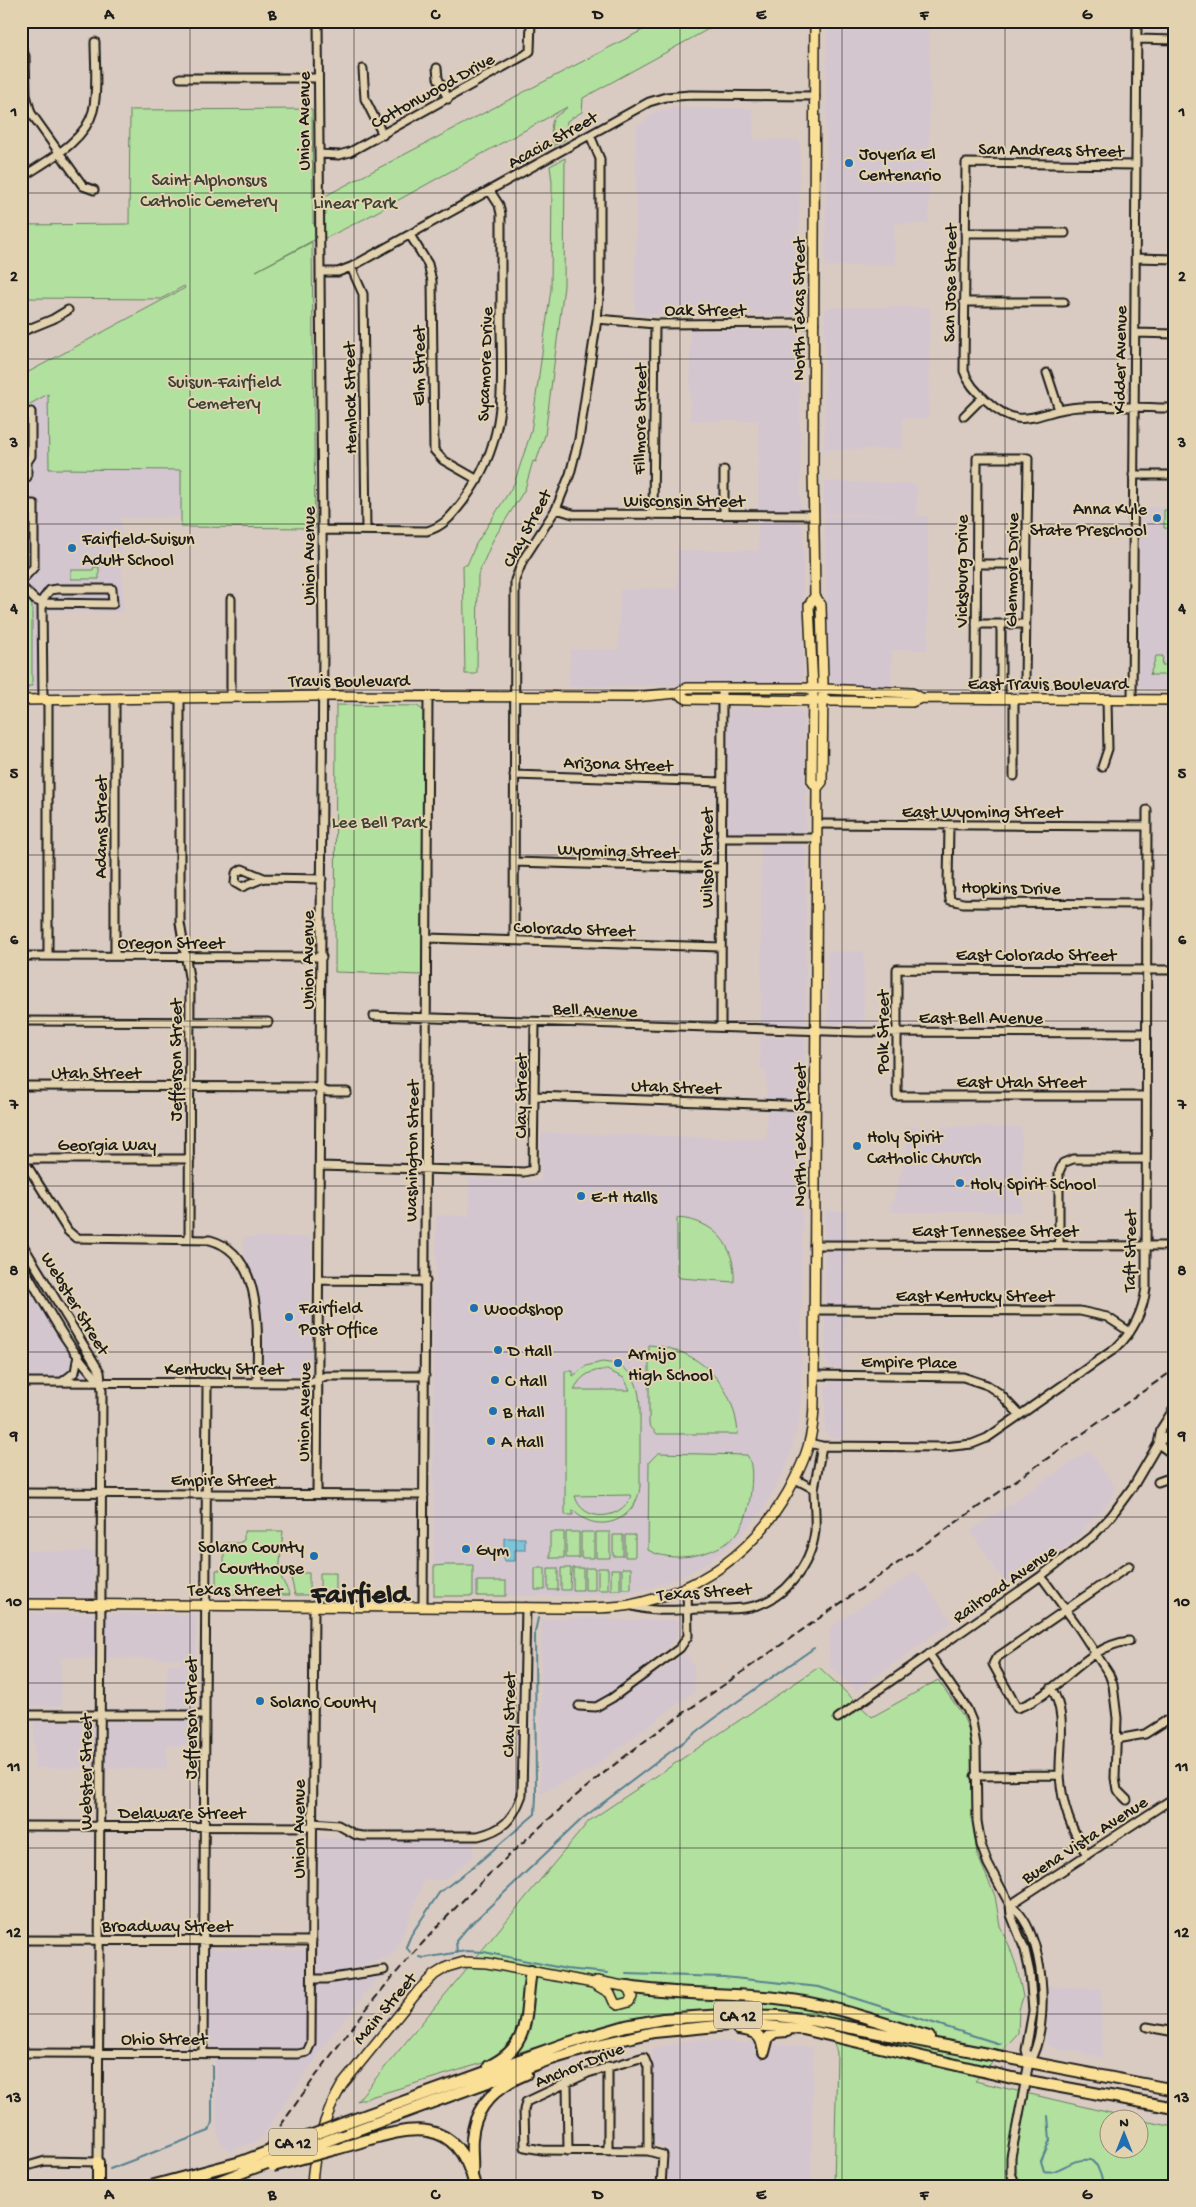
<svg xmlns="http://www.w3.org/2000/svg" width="1196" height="2207" font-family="'Gochi Hand',sans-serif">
	<rect width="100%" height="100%" fill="#dacbc2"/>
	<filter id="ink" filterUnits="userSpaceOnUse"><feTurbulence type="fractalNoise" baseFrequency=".02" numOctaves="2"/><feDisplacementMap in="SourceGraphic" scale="10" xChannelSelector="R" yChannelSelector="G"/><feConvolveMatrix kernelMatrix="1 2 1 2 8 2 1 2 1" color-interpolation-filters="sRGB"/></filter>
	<g filter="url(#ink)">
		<path fill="#d4c6cf" d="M827,21H930L929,223L894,224L896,265L825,267Z
			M672,108H753L754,139L800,140L799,315L635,314L636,127L656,111Z
			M825,307H930L929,419L903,418V449L824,450Z
			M690,330L799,331L801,510L758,511V421H690Z
			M48,393L50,469L181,470V517L121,518L123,612L48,611V686L21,689V409Z
			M824,481L917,484V516H928V650H892V686L835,683L829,678L824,516L912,515L824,514Z
			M1140,507H1175V690L1143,689L1139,684Z
			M758,521H797L803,528V678L798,683L569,687L570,649H618L620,589L677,588V550H758Z
			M731,708L798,709L803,712L807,826L805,831L795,833L726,832L729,710Z
			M761,844H799L803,845L806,850V1020L801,1025H761Z
			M827,951H864V1023L833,1024L828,1021Z
			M760,1036L805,1038L806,1098L804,1101L766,1099V1070H760Z
			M767,1110L804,1112L806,1140H804L803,1170L801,1413L788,1463L764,1509L738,1539L713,1559L684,1576L648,1589L611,1596H434L433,1284L436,1283V1215L469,1216V1178L541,1181V1132L766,1139Z
			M906,1126L1022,1127V1212H890L906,1154Z
			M825,1211H846L844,1369L831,1368L825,1360Z
			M243,1237H311V1369L308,1373L268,1374L263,1370L264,1332L261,1305L250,1266L244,1254Z
			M21,1259L92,1380L21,1379Z
			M844,1381V1439L831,1438L825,1433V1386L832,1382Z
			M1089,1450L1115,1487L1110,1501L1072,1542L1008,1588L970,1531Z
			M21,1551H94L93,1595L91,1597L21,1598Z
			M916,1571L952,1622L856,1691L829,1665V1631L833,1625Z
			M21,1613L181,1614V1631L182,1614H196V1746L167,1745V1769L34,1768V1722H167V1664H181V1659L61,1658V1706H21Z
			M610,1617V1620H679L678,1636L664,1651L650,1661L658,1673L685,1653L694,1665L695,1691L592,1769L540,1794L541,1619Z
			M318,1838H474L473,1857L444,1880H425L399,1944L394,1953L388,1957L344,1972L318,1974Z
			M208,1949L307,1950L306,1982L327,1981L382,1969L383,1977L377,1979L333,2034L260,2140L230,2152L218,2139L215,2064L208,2049Z
			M1049,1986L1101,1988L1102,2058L1074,2051H1063L1046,2045Z
			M696,2039L813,2047L812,2186H666V2163L670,2151L652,2140V2048Z"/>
		<path fill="#b1e09f" stroke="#667e5e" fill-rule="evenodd" d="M660,21H723L583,98L582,112L567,121L566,139L553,146C552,138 549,123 555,117C559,113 564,112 567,107L364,219L328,237L312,241L256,271L312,242L315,528L181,527V470L49,469L48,394L21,409V376L185,288L184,286L161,299L21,298V225L129,224L130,110L312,109L313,224L326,215L325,196Z
			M565,158L564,286L545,435L536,462L533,461L525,489L493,540L478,575L477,672L476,674H465L463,565H467L476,544L514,484L531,432L551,289L552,182L550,166Z
			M1164,510H1175V529L1164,528Z
			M94,567H99V579H71V570H93Z
			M21,591L30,600L32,606V686H28V689H21Z
			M1168,650H1175V675H1150L1156,656H1163L1162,665H1168Z
			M336,705L417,706L423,710L422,975L335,972Z
			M677,1218C714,1220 736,1245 734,1282L680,1278L677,1275Z
			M649,1345C699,1348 735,1385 738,1434H657L649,1425Z
			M602,1362C644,1365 640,1400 640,1431C640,1450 640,1468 640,1486C637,1521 597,1536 573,1510V1515H565V1371H573V1376L586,1366ZM607,1370L624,1378L630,1390H574C580,1376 592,1369 607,1370ZM575,1496L630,1495L631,1496C621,1521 582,1523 575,1496Z
			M658,1453L747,1455C753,1464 752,1477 751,1489C750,1505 746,1523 735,1536C715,1556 672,1564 648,1550L649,1462Z
			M244,1531H283L279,1573L290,1595L216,1594V1570H224V1543H239L244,1540Z
			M550,1532H564V1558H550Z
			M566,1532H579V1558H566Z
			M581,1532H594V1558H581Z
			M596,1532H610V1558H596Z
			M613,1535H623V1556H613Z
			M625,1535H635V1557H625Z
			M446,1565H473V1596H434V1566Z
			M535,1568H545V1590H535Z
			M548,1568H558V1590H548Z
			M561,1568H571L570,1590H561Z
			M573,1568H583V1590H573Z
			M585,1568H595V1590H585Z
			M598,1568H608V1590H598Z
			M622,1568H631V1589H622Z
			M611,1569H620V1590H611Z
			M290,1573H309V1595H295Z
			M320,1573H336V1595H320Z
			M477,1581H506V1596H477Z
			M819,1667L872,1717L938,1680L962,1714L973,1740V1824L977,1854L995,1896L1000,1926L1009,1945L1017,1968L1023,1997L1019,2010L1018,2033L975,2081L1136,2119L1108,2120V2150H1138L1139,2120L1175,2127V2186H834L837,2053L827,2021L589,2031L357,2101L589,1821Z"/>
		<path fill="#7bc5db" stroke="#55818f" d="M504,1538H525V1550H515V1561H504Z"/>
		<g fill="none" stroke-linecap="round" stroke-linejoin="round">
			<path stroke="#55818f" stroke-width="2" d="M410,1952L406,1947L411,1935L439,1893L479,1862L535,1814L536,1796L535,1632L538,1618
				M457,1953L456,1941L467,1928L583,1818L731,1706L814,1648
				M420,1957L424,1958L466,1951L484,1952L566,1969L608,1973
				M626,1974L724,1977L819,1987L1000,2044
				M1048,2116L1050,2140L1041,2161L1044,2171C1059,2175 1070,2157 1091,2160L1097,2166L1105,2186
				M110,2169L209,2131L212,2122V2066
				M1169,2186L1175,2179"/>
			<g stroke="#1c1c1c" stroke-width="11">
				<path id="minor" d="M1137,39L1175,40
					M21,47L25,56L26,95L31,113L83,186L94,190
					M437,68L438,78L448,99
					M363,69L365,99L383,135
					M180,78H318
					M319,154L339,155L350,152L525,55L530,51L531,21
					M1136,165L966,163L964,371C968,383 977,393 987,401C1023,435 1039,409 1079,407C1111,405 1143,408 1175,408
					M21,178C46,161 85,142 93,111C98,90 95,64 95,42
					M965,233H1065
					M410,235L428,264L432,281L434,450L443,460L478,480
					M1136,258L1175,259
					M351,267L363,294L366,530
					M321,272H338L351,267L649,102L666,97L690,95L815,96
					M964,302H1064
					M597,319L655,324L814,323
					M21,332L53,319L68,310
					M1135,333L1175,334
					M1047,373L1059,410
					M964,416L983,397
					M21,417L31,412V456L27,462V477H21
					M724,470V515
					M1133,475H1175
					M21,504H34V567L21,581
					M556,509L573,514L813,515
					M653,515L655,324
					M323,530L427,531C445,526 453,514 464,500C506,443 502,395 501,329C501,290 501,252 501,214L499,205L490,191
					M976,564H1026
					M21,586L35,600L42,603L43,699
					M57,589H112L113,604L42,603L43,599L50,590Z
					M231,599V697
					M976,624H1025
					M1001,624V698
					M976,684L977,458H1028L1025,682
					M180,698V923L190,983L189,1239
					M1132,700L1137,21
					M1102,767L1108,749L1107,700
					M514,775L721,782
					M1014,776V699
					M817,824L1147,826
					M949,826L948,883L950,900L963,903L1146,904
					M721,838H817
					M514,862L721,868
					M264,878L242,887L235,883L236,873L242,869L264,878L322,879
					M427,938L721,947
					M514,941L515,580L523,560L556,509L570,474L579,439L597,319L600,287V159L590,135
					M21,956L322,957
					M48,956V699
					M115,956V699
					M374,1016L857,1032L1146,1033
					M21,1021L268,1022
					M721,1027L722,688
					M21,1086L312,1087L328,1092H347
					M535,1096L815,1106
					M1145,1096H897V969L1175,970
					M21,1156L68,1231L76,1238L210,1240C266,1255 257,1338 257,1383
					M23,1159H190
					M320,1166L524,1172L533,1170L535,1022
					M21,1242L100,1372L102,1391L98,2162L45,2161L31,2165
					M814,1245L1175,1246
					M1059,1245V1172L1063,1163L1073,1159H1145
					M21,1263C45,1303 67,1349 100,1382
					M320,1280L426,1281
					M815,1310L1080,1311L1107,1317L1130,1332
					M814,1375L963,1377L987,1385L999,1393L1020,1415
					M21,1382L308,1383L326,1376H425
					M62,1382L75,1372L78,1355
					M809,1443L822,1446L944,1447L972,1444L987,1438L1116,1348C1133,1332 1143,1311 1146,1288L1147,810
					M1158,1444L1175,1428
					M1158,1444L1175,1456
					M1158,1482L1175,1476
					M814,1489L822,1446
					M21,1493L424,1495
					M317,1494L323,648L318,21
					M1041,1576L1079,1628L1109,1674L1113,1685L1117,1718L1115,1778L1117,1790L1127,1800
					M629,1605C655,1613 674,1610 700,1609C717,1609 734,1610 750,1607C785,1600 811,1565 815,1531C816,1517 814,1503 814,1489L795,1479
					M423,1606L428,696
					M1129,1641C1084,1646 1059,1695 1017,1708L993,1664L996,1658L1129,1566
					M929,1654L967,1709L972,1721L976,1745L977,1821L981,1845L988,1864L1010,1905L1011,1915L1025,1950L1030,1973L1033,2011L1026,2050L1029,2062L1011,2157V2173L1016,2186
					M1051,1688C1068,1713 1059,1746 1060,1775C1062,1806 1071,1829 1087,1855
					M579,1706L596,1707L612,1698L680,1648L688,1636L687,1587
					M21,1715H205
					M838,1718L1041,1576L1093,1536L1112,1515L1134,1485L1158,1444L1161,1429L1175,1407
					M1117,1739L1145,1734L1175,1715
					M975,1776L1060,1775
					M313,1823L338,1825L356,1835L363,1836H478C503,1830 513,1820 522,1795L526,1607
					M21,1826L313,1827
					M1010,1905L1175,1797
					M1010,1905C1046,1929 1051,2029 1029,2062
					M21,1940L312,1941
					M312,1979H326L384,1970
					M1147,2027L1175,2032
					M21,2053L298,2054L307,2052L311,2043L314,1605
					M203,2053L207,1382
					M567,2082L568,2151
					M608,2151V2066
					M648,2151V2067L644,2057L588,2073L526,2102L524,2110L525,2147L542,2150L648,2151L663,2155L661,2186"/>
			</g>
			<g stroke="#1c1c1c" stroke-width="12">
				<path id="major" d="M815,596L821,605L823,682L822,782L817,788
					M677,693L687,699L912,702L921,698L1175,700
					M21,700L315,696L634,697L677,693L687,688H802L912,693L921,698
					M21,1604L562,1608C584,1608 608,1609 630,1605C701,1590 752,1554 788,1492C796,1477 805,1460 809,1443C815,1422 814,1397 814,1375L817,788L812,781L813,689L809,605L815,596L813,467L815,21
					M312,2186C313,2152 325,2114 342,2085L419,1990L434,1975L447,1967L464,1962L487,1963L593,1983L597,1981L628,1987L632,1997L629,2002L618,2005L614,2002L610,1993L593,1983"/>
			</g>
			<g stroke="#1c1c1c" stroke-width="14">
				<path id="highway" d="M628,1987C680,1996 732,1992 784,1999C834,2005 881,2023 929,2037
					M738,2029C752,2031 761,2032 763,2048
					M764,2052L768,2037L775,2032L787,2031
					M489,2066C533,2045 524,2013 531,1971
					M344,2123L564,2044L626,2026L663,2019L723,2015L779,2016L816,2021L1175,2090
					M340,2136L548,2060L602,2044L654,2032L739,2024L803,2029L1012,2078L1175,2108
					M336,2149C396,2133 454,2103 475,2186
					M472,2174C473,2162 471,2151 472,2139C474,2105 497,2086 526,2074
					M98,2186V2162
					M151,2186L241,2162
					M207,2186L243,2172"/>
			</g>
			<use href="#minor" stroke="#e3d2af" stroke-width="7"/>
			<use href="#major" stroke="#fadf96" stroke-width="9"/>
			<use href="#highway" stroke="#fadf96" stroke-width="10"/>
			<path stroke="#1c1c1c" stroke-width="2" stroke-dasharray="8 4" stroke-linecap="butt" d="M240,2186C284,2119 330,2054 380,1992C464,1891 562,1801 668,1724L1175,1369"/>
			<g stroke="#1c1c1c" stroke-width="14" stroke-linecap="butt">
				<path id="highway-bridge" d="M241,2162L344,2123
					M273,2166L336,2149
					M243,2172L340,2136"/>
			</g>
			<use href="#highway-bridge" stroke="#fadf96" stroke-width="10"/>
		</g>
	</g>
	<path fill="none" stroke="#1c1c1c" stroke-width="1" stroke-opacity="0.55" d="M190,21V2186M354,21V2186M516,21V2186M680,21V2186M842,21V2186M1005,21V2186M21,193H1175M21,359H1175M21,524H1175M21,690H1175M21,855H1175M21,1021H1175M21,1186H1175M21,1352H1175M21,1517H1175M21,1683H1175M21,1848H1175M21,2014H1175"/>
	<g fill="#1f6fb2" stroke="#e3d2af" stroke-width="2">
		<circle cx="849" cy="163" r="5"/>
		<circle cx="1157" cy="518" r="5"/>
		<circle cx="72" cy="548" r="5"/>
		<circle cx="857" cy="1146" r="5"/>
		<circle cx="960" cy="1183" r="5"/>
		<circle cx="581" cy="1196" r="5"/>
		<circle cx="474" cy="1308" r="5"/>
		<circle cx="289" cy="1317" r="5"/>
		<circle cx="498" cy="1350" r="5"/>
		<circle cx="618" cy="1363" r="5"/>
		<circle cx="495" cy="1380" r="5"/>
		<circle cx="493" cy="1411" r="5"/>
		<circle cx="491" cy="1441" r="5"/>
		<circle cx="466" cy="1549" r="5"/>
		<circle cx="314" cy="1556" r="5"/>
		<circle cx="260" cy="1701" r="5"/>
	</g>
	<g text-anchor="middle" stroke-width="4" stroke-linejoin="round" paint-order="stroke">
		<g fill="#e3d2af" stroke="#585348" stroke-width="1">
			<rect x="714" y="2001.5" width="48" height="27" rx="4"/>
			<rect x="269" y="2128.5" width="48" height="27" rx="4"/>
		</g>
		<g font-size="16" font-weight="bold" fill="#1c1c1c">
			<text x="738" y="2021">CA 12</text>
			<text x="293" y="2148">CA 12</text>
		</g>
		<g font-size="18" fill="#1c1c1c" stroke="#e3d2af">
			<text transform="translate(432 90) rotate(-29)" y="6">Cottonwood Drive</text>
			<text transform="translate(303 121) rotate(-90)" y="6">Union Avenue</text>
			<text transform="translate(552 139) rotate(-29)" y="6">Acacia Street</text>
			<text transform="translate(1051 149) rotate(1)" y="6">San Andreas Street</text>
			<text transform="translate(949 283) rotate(-89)" y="6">San Jose Street</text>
			<text x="705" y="315">Oak Street</text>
			<text transform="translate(798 309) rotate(-90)" y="6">North Texas Street</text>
			<text transform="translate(1119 360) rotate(-89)" y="6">Kidder Avenue</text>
			<text transform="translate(484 364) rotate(-88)" y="6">Sycamore Drive</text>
			<text transform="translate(418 366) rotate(-90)" y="6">Elm Street</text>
			<text transform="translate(349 398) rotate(-91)" y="6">Hemlock Street</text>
			<text transform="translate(639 419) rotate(-89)" y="6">Fillmore Street</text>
			<text x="684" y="506">Wisconsin Street</text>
			<text transform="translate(526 528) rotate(-62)" y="6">Clay Street</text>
			<text transform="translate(308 556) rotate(-90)" y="6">Union Avenue</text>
			<text transform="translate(1011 570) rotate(-89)" y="6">Glenmore Drive</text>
			<text transform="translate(961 571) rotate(-90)" y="6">Vicksburg Drive</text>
			<text x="349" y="686">Travis Boulevard</text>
			<text x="1048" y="689">East Travis Boulevard</text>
			<text transform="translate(618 763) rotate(2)" y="6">Arizona Street</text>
			<text x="982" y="817">East Wyoming Street</text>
			<text transform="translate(100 827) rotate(-90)" y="6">Adams Street</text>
			<text transform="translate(618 850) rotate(2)" y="6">Wyoming Street</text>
			<text transform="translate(706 858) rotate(-90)" y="6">Wilson Street</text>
			<text transform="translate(1011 887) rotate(1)" y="6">Hopkins Drive</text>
			<text transform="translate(574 928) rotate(2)" y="6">Colorado Street</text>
			<text x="171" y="948">Oregon Street</text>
			<text x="1036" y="960">East Colorado Street</text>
			<text transform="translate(307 960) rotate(-90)" y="6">Union Avenue</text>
			<text transform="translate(595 1009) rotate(2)" y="6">Bell Avenue</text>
			<text x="981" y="1023">East Bell Avenue</text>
			<text transform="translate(882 1032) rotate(-90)" y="6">Polk Street</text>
			<text transform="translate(175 1060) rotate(-90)" y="6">Jefferson Street</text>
			<text x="96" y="1078">Utah Street</text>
			<text x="1021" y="1087">East Utah Street</text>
			<text transform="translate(676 1086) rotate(2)" y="6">Utah Street</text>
			<text transform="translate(520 1096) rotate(-90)" y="6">Clay Street</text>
			<text transform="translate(799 1135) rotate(-90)" y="6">North Texas Street</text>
			<text x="107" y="1150">Georgia Way</text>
			<text transform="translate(411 1151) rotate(-89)" y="6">Washington Street</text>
			<text x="995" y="1236">East Tennessee Street</text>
			<text transform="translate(1129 1251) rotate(-89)" y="6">Taft Street</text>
			<text x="975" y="1301">East Kentucky Street</text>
			<text transform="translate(76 1303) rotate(59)" y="6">Webster Street</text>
			<text transform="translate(909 1361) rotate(1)" y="6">Empire Place</text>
			<text x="224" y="1374">Kentucky Street</text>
			<text transform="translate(303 1412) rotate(-89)" y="6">Union Avenue</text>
			<text x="223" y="1485">Empire Street</text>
			<text transform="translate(1004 1583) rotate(-35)" y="6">Railroad Avenue</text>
			<text x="235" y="1595">Texas Street</text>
			<text transform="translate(704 1591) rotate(-4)" y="6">Texas Street</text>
			<text transform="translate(508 1715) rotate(-89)" y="6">Clay Street</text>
			<text transform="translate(190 1718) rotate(-90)" y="6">Jefferson Street</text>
			<text transform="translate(85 1772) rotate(-90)" y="6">Webster Street</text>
			<text x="182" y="1818">Delaware Street</text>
			<text transform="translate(298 1829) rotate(-90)" y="6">Union Avenue</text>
			<text transform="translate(1084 1839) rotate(-33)" y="6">Buena Vista Avenue</text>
			<text x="167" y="1931">Broadway Street</text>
			<text transform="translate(384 2008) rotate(-50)" y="6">Main Street</text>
			<text x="164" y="2044">Ohio Street</text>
			<text transform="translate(579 2064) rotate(-22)" y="6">Anchor Drive</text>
		</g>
		<g font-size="18" fill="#1c1c1c" stroke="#e3d2af" text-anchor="start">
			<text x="859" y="159">Joyería El<tspan x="859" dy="21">Centenario</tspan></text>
			<text x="1147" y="514" text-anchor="end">Anna Kyle<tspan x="1147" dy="21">State Preschool</tspan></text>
			<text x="82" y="544">Fairfield-Suisun<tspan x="82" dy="21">Adult School</tspan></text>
			<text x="867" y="1142">Holy Spirit<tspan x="867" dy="21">Catholic Church</tspan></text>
			<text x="970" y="1189">Holy Spirit School</text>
			<text x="591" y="1202">E-H Halls</text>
			<text x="299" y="1313">Fairfield<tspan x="299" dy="21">Post Office</tspan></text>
			<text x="484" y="1314">Woodshop</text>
			<text x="508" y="1356">D Hall</text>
			<text x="628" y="1359">Armijo<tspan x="628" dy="21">High School</tspan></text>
			<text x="505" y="1386">C Hall</text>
			<text x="503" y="1417">B Hall</text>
			<text x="501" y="1447">A Hall</text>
			<text x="304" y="1552" text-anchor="end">Solano County<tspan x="304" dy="21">Courthouse</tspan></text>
			<text x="476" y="1555">Gym</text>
			<text x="270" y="1707">Solano County</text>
		</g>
		<g font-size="18" fill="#3a4336" stroke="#e3d2af">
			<text x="209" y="185">Saint Alphonsus<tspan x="209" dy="21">Catholic Cemetery</tspan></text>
			<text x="355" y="208">Linear Park</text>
			<text x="224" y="387">Suisun-Fairfield<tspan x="224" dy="21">Cemetery</tspan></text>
			<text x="379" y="827">Lee Bell Park</text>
		</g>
		<g font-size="28" font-weight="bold" fill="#1c1c1c" stroke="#e3d2af">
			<text x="360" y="1602">Fairfield</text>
		</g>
	</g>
	<rect width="1196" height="2207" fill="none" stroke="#e3d2af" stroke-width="55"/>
	<g transform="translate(1124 2134)"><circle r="24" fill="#e3d2af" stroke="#938974"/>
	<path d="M0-4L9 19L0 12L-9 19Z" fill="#1f6fb2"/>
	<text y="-8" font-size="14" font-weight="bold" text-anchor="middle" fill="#1c1c1c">N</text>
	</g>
	<rect x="28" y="28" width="1140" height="2152" fill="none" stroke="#1c1c1c" stroke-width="2"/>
	<g font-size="16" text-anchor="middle" font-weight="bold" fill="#1c1c1c">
		<text x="109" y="19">A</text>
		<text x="272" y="19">B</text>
		<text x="435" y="19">C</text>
		<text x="598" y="19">D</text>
		<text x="761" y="19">E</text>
		<text x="924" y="19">F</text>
		<text x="1087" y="19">G</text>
		<text x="14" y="116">1</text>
		<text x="1182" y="116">1</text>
		<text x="14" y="281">2</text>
		<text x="1182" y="281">2</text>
		<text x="14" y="447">3</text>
		<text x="1182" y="447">3</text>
		<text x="14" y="613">4</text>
		<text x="1182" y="613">4</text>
		<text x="14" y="778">5</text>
		<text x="1182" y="778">5</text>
		<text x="14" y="944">6</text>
		<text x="1182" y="944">6</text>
		<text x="14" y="1109">7</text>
		<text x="1182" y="1109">7</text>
		<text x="14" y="1275">8</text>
		<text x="1182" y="1275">8</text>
		<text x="14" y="1440">9</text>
		<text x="1182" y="1440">9</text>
		<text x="14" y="1606">10</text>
		<text x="1182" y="1606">10</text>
		<text x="14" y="1771">11</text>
		<text x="1182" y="1771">11</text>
		<text x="14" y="1937">12</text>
		<text x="1182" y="1937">12</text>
		<text x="14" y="2102">13</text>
		<text x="1182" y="2102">13</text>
		<text x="109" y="2199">A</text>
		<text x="272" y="2199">B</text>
		<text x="435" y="2199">C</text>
		<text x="598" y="2199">D</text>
		<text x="761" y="2199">E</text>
		<text x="924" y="2199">F</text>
		<text x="1087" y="2199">G</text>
	</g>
</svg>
